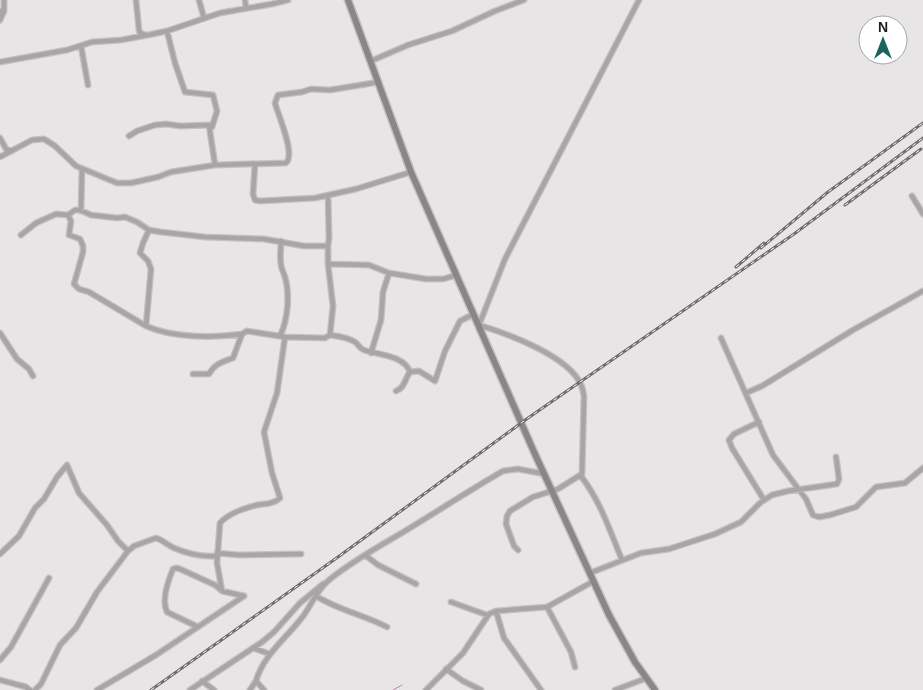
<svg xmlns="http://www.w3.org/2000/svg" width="923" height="690" font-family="Helvetica,sans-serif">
	<rect width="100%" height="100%" fill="#e8e5e7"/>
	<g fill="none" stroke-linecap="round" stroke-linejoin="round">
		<path stroke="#c77db7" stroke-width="1" d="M393,690L402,685"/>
		<g stroke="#c4c1c3" stroke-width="7">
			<path id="minor" d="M136,0L139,30L140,33L146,35
				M199,0L204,18
				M245,0L246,8
				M0,11H4L0,20
				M4,11V0
				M167,31L175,63L185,92L213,95L217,111L212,127
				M81,46L88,85
				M371,61L408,45L452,31L495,11L524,0
				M0,62L67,50L92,42L121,40L148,35L167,31L220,13L272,4L288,0
				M129,136L137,131L155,125L166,124L181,126L209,125L215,165
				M0,138L6,149L12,151
				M0,157L32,140L44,139L55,146L76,166L117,183H131L158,177L171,172L215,165L286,163C296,154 278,115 275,103L278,95L302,92L311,89L330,90L379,82
				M255,164L253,194L255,200L260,201L315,198L356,189L411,172
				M328,195L329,238L328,246V264L333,306L330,335
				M912,196L923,214
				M81,211L82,169
				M68,215L71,221L69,235L80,239L83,246V252L74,284L79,289L89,292L146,326
				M149,230L143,243L140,253L148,261L151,269L146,326C173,338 213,338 242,334
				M21,235L36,223L56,214L68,215L75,210H80L91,215L117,218L125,217L137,222L149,230L161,232L205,237L264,239L304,246H328
				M328,264L369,265L389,273L426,279H443L457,275
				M0,333L17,359L29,369L33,376
				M280,336C288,320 290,294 285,277C284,274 283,272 282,269C279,260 281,250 281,241
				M721,338L773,455L806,499L813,515L819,517L830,515L856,507L876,487L905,483L923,468
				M371,353L381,320L383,292L389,273
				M410,372L419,371L435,381L445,351L460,321L474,314
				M193,374H209C215,363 223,362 233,358L242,334L247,331L285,337L325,338L330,335C338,336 348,337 355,342C359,345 359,348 364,350C378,355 404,355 410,372
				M396,391C405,388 405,378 410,372
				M746,393L762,386L853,330L923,291
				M759,422L734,434L729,440L732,448L764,500
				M580,475C600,500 610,531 622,560
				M518,550L514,546L506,524L507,516L510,511L533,497L558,489L582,474L584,396C583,393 583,388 581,385C569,356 508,334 479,325L505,259L639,0
				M217,553L239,555L301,554
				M0,554L19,536L35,508L44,499L57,477L67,465L79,493L107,525L118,541L128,551
				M365,555L378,565L416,584
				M590,573L641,553L669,549L715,534L741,522L760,503L772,495L788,491L837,484L839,479L836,457
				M244,596L222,591L217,563L220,523C228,514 245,508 257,505C265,504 274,504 280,498L272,473L264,432L277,393L285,337
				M316,596C338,610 364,615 387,627
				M451,602L487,615
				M547,607L571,652L575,667
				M496,611L504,638L541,690
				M198,627L167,612C161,600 168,581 173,569L176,568L180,569L215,585L221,590
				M253,648L270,654
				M0,660L11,647L49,578
				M446,669L463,681L481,690
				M0,680L26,687L30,690
				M202,681L214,690
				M35,690L41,684L60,645L76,628L97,592L128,551L134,546L156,538C163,540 167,545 174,548C188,554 201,557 217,556
				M97,690L156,655L244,596
				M190,690L262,642L274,632L300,603L323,584
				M250,690L256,681
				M264,690L256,681C263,656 285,639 300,620C310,609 316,590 329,580C352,561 380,546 405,531C438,511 470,490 503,471L518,469L545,474
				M426,690L463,653L489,614L496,611L547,607L594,581
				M615,690L647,678"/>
		</g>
		<g stroke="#c4c1c3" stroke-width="9">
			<path id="secondary" d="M348,0L411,172L534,452L609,615L635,662L655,690"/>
		</g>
		<use href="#minor" stroke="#a7a5a6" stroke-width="4.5"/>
		<use href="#secondary" stroke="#888687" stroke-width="6"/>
		<g stroke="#6f6d6e" stroke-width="3">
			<path id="rail" d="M845,205L921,149
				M761,248L828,192L923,123
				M736,267L764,243
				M151,690L338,557L528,418L794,234L923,138"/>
		</g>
		<use href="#rail" stroke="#fff" stroke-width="1" stroke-dasharray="4" stroke-linecap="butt"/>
	</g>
	<g transform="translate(883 40)"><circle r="24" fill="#ffffff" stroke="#a5a5a5"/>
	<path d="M0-4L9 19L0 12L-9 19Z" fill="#19645d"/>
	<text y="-8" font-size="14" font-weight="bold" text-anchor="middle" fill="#1e1d1e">N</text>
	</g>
</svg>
